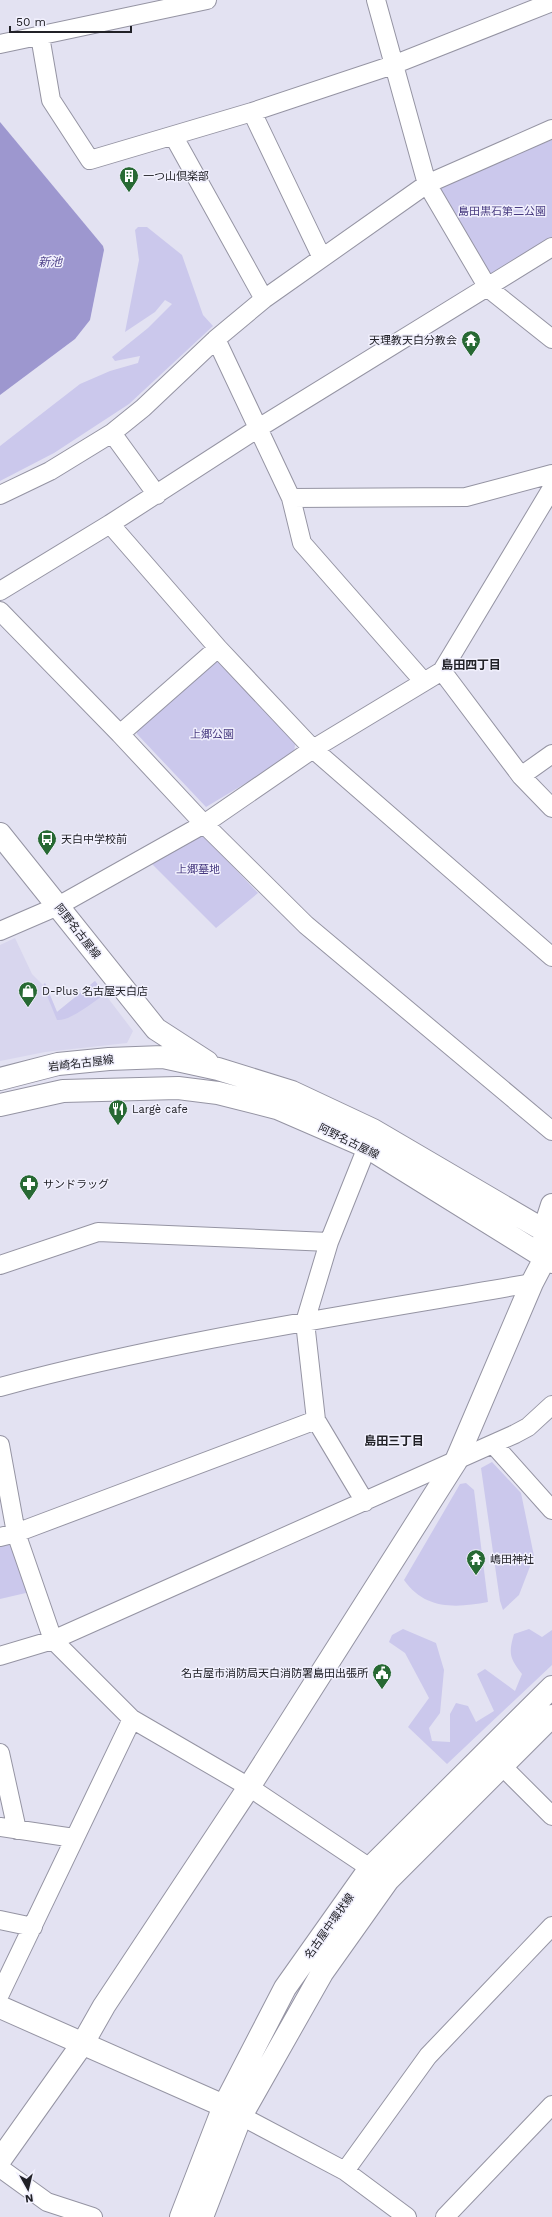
<svg xmlns="http://www.w3.org/2000/svg" width="552" height="2217" font-family="'Work Sans','Noto Sans JP',sans-serif">
	<rect width="100%" height="100%" fill="#e3e2f2"/>
	<path fill="#d8d6ee" d="M15,938L32,974L43,985L45,983L57,1012L95,981L133,1031L127,1043L45,1052L0,1061V945Z"/>
	<path fill="#cbc8ec" d="M552,140V237L490,275L437,185Z
		M138,227H147L182,255L203,315L213,326L129,404L54,453L0,481V446L80,384L110,371L138,363L140,356L115,361L112,357L148,328L172,304L165,300L155,312L125,332L139,260L135,230Z
		M211,660H220L295,744L294,754L206,807L137,734L136,726Z
		M198,835L206,838L258,893L216,928L152,864Z
		M95,981L105,994C93,1002 71,1021 57,1020L43,986L45,983L57,1012Z
		M492,1462L521,1493L534,1556L519,1595L503,1610L500,1601L481,1468Z
		M466,1483L474,1490L488,1602C456,1608 425,1610 404,1580L460,1484Z
		M6,1542L14,1546L30,1592L0,1599V1544Z
		M403,1629L436,1643L444,1670L440,1713L429,1728L432,1741L450,1742V1714L456,1703L468,1706L476,1722L494,1711L477,1674L485,1669L515,1691L522,1674C510,1658 508,1654 514,1634L529,1629L542,1637L552,1630V1665L447,1764L408,1727L429,1698L405,1653L389,1642L392,1635Z"/>
	<path fill="#9d97cf" d="M0,122L103,246L104,250L90,320L75,339L0,395Z"/>
	<g fill="none" stroke-linecap="round" stroke-linejoin="round">
		<g stroke="#9594a3" stroke-width="20">
			<path id="street" d="M376,0L427,184L488,288L552,339
				M40,36L51,100L90,160L252,112L393,65L552,2
				M0,44L207,0
				M252,112L322,258
				M174,137L264,299
				M216,339L291,498L302,543L424,682
				M112,433L157,495
				M0,495L50,471L112,433L143,408L216,339L264,299L427,184L552,129
				M291,498L466,497L552,474
				M110,524L257,429L552,247
				M0,591L110,524L218,648L313,749L552,957
				M0,611L120,734L204,824L306,925L552,1131
				M442,671L521,776L552,808
				M120,734L218,648
				M521,776L552,754
				M0,931L58,906L204,824L313,749L442,671L552,488
				M0,1265L98,1232L329,1242
				M0,1387C174,1340 354,1314 532,1283
				M493,1444L552,1510
				M0,1445L16,1533L53,1640L132,1719L249,1787L370,1868
				M365,1502L316,1420L305,1322L329,1242L367,1147
				M0,1537L16,1533L316,1420
				M0,1656L53,1640L515,1434L528,1427L552,1405
				M0,1753L17,1830
				M501,1765L552,1816
				M0,1827L74,1838
				M0,1920L33,1927
				M0,1994L132,1719
				M241,2116L345,2171L407,2217
				M0,2168L47,2202L93,2217
				M345,2171L428,2056L552,1926
				M445,2217L552,2105"/>
		</g>
		<g stroke="#9594a3" stroke-width="24">
			<path id="secondary" d="M0,834L156,1029L207,1062
				M0,1079L58,1064L109,1059L163,1057L218,1069L292,1092L373,1130L552,1235
				M0,1105L63,1091L178,1088L218,1093L277,1108L367,1147L552,1262
				M0,2007L224,2106L241,2116
				M0,2160L83,2043L104,2006L249,1787L456,1461L532,1283L545,1258L544,1230L552,1205"/>
		</g>
		<g stroke="#9594a3" stroke-width="24">
			<path id="primary" d="M181,2217L224,2106L285,1988L370,1868L552,1687
				M202,2217L241,2116L322,1973L388,1880L552,1716"/>
		</g>
		<use href="#street" stroke="#fff" stroke-width="18"/>
		<use href="#secondary" stroke="#fff" stroke-width="22"/>
		<use href="#primary" stroke="#fff" stroke-width="22"/>
	</g>
	<defs>
		<g id="building-pin" transform="scale(1)"><path d="M0 17L-7.5 6A9.5 9.5 0 1 1 7.5 6Z" fill="#276933" stroke="#f1f0fd"/><path d="M-4-6H4V6H1V3H-1V6H-4ZM-2.5-4.3h1.7v1.8h-1.7ZM.8-4.3h1.7v1.8H.8ZM-2.5-1h1.7V.8h-1.7ZM.8-1h1.7V.8H.8Z" fill="#fff"/></g>
		<g id="temple-pin" transform="scale(1)"><path d="M0 17L-7.5 6A9.5 9.5 0 1 1 7.5 6Z" fill="#276933" stroke="#f1f0fd"/><path d="M0-6L5-2H3V0L6.5 2.5H4V6H1.5V3h-3V6H-4V2.5H-6.5L-3 0V-2H-5Z" fill="#fff"/></g>
		<g id="bus-pin" transform="scale(1)"><path d="M0 17L-7.5 6A9.5 9.5 0 1 1 7.5 6Z" fill="#276933" stroke="#f1f0fd"/><path d="M-5-6H5V4H4V6H2V4H-2V6H-4V4H-5ZM-3.5-4V0h7V-4ZM-3.5 1.2v1.5H-2V1.2ZM2 1.2v1.5H3.5V1.2Z" fill="#fff"/></g>
		<g id="shop-pin" transform="scale(1)"><path d="M0 17L-7.5 6A9.5 9.5 0 1 1 7.5 6Z" fill="#276933" stroke="#f1f0fd"/><path d="M-5-2.5h2.3a2.7 3.5 0 0 1 5.4 0H5L5.5 6h-11ZM-1.5-2.5h3a1.5 2.3 0 0 0-3 0Z" fill="#fff"/></g>
		<g id="restaurant-pin" transform="scale(1)"><path d="M0 17L-7.5 6A9.5 9.5 0 1 1 7.5 6Z" fill="#276933" stroke="#f1f0fd"/><path d="M-5-6h1v4h1v-4h1v4h1v-4h1v5L-1.5 .5V6h-2V.5L-5-1ZM5-6V6H3V1.5H1.5Q1.5-4 5-6Z" fill="#fff"/></g>
		<g id="pharmacy-pin" transform="scale(1)"><path d="M0 17L-7.5 6A9.5 9.5 0 1 1 7.5 6Z" fill="#276933" stroke="#f1f0fd"/><path d="M-2-6h4v4h4v4h-4v4h-4v-4h-4v-4h4Z" fill="#fff"/></g>
		<g id="civic-pin" transform="scale(1)"><path d="M0 17L-7.5 6A9.5 9.5 0 1 1 7.5 6Z" fill="#276933" stroke="#f1f0fd"/><path d="M-.6-6.5H3V-4.5H.6V-3L4-1V1h2V6H-6V1h2V-1L-.6-3ZM-1.2 2.5V6h2.4V2.5Z" fill="#fff"/></g>
	</defs>
	<g fill-rule="evenodd">
		<use href="#building-pin" x="129" y="176"/>
		<use href="#temple-pin" x="471" y="340"/>
		<use href="#bus-pin" x="47" y="839"/>
		<use href="#shop-pin" x="28" y="991"/>
		<use href="#restaurant-pin" x="118" y="1109"/>
		<use href="#pharmacy-pin" x="29" y="1184"/>
		<use href="#temple-pin" x="476" y="1559"/>
		<use href="#civic-pin" x="382" y="1673"/>
	</g>
	<g text-anchor="middle" stroke-width="3" stroke-linejoin="round" paint-order="stroke">
		<g font-size="11" fill="#212127" stroke="#f1f0fd" text-anchor="start">
			<text x="143" y="180">一つ山倶楽部</text>
			<text x="457" y="344" text-anchor="end">天理教天白分教会</text>
			<text x="61" y="843">天白中学校前</text>
			<text x="42" y="995">D-Plus 名古屋天白店</text>
			<text x="132" y="1113">Largè cafe</text>
			<text x="43" y="1188">サンドラッグ</text>
			<text x="490" y="1563">嶋田神社</text>
			<text x="368" y="1677" text-anchor="end">名古屋市消防局天白消防署島田出張所</text>
		</g>
		<g font-size="11" fill="#483b80" stroke="#f1f0fd">
			<text x="502" y="215">島田黒石第二公園</text>
			<text x="212" y="738">上郷公園</text>
			<text x="198" y="873">上郷墓地</text>
		</g>
		<g font-size="11" fill="#212127" stroke="#f1f0fd">
			<text transform="translate(78 931) rotate(52)" y="4">阿野名古屋線</text>
			<text transform="translate(81 1063) rotate(-7)" y="4">岩崎名古屋線</text>
			<text transform="translate(349 1141) rotate(26)" y="4">阿野名古屋線</text>
			<text transform="translate(329 1926) rotate(-55)" y="4">名古屋中環状線</text>
		</g>
		<g font-size="12" font-style="italic" fill="#54488e" stroke="#f1f0fd">
			<text x="50" y="266">新池</text>
		</g>
		<g font-size="12" font-weight="bold" fill="#212127" stroke="#f1f0fd">
			<text x="471" y="669">島田四丁目</text>
			<text x="394" y="1445">島田三丁目</text>
		</g>
	</g>
	<g transform="translate(28 2189) rotate(172)" stroke="#f1f0fd" stroke-width="3" paint-order="stroke">
	<path d="M0-3L7 15L0 10L-7 15Z" fill="#212127"/>
	<text y="-6" font-size="11" font-weight="bold" text-anchor="middle" fill="#212127">N</text>
	</g>
	<path d="M10 26v6h121v-6" fill="none" stroke="#212127" stroke-width="2"/>
	<text x="16" y="26" font-size="12" fill="#212127" stroke="#f1f0fd" stroke-width="3" paint-order="stroke">50 m</text>
</svg>
